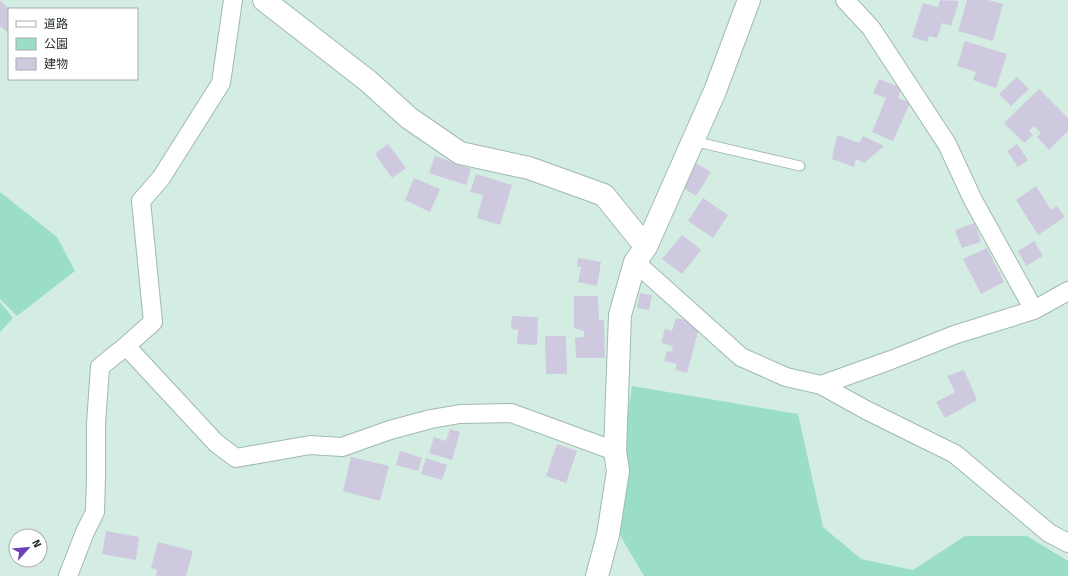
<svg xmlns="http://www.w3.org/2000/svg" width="1068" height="576" font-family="'Fira Sans','Noto Sans JP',sans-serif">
	<rect width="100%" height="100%" fill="#d4ede3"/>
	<path fill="#9adec5" d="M0,192L57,237L75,271L17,316L0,299Z
		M0,302L13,318L0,332Z
		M632,386L798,414L823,527L861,559L913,570L965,536H1027L1068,561V576H644L611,520Z"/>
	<path fill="#cec9df" d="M0,0L9,9V30L7,32L0,26Z
		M940,0L959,1L951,26L942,23L937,38L929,36L927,42L912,37L923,3L938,7Z
		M967,0H988L1003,4L993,41L958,31Z
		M965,41L1007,54L996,88L973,80L976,72L957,66Z
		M1017,77L1029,89L1011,106L999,94Z
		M879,79L902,88L898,98L910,103L893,141L872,132L886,98L873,93Z
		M1039,89L1068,118V131L1049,150L1037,137L1041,133L1034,126L1029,131L1033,135L1024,143L1004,123Z
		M837,135L859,143L863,136L884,146L864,163L856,159L854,167L832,159Z
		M388,144L406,168L392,178L375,154Z
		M1017,144L1028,160L1018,167L1007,151Z
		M435,156L471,169L466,185L429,173Z
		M693,161L711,172L696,196L679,185Z
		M476,174L512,185L500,225L477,218L483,195L470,192Z
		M414,178L440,189L430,212L405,200Z
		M1036,186L1051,210L1057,206L1065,217L1038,235L1016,200Z
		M703,198L728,215L713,238L688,221Z
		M975,223L981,242L962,248L955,230Z
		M682,235L701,250L682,274L662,259Z
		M1034,241L1043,256L1026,266L1018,251Z
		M987,248L1004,282L981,294L963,259Z
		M578,258L601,262L597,286L578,282L581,267H577Z
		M640,293L652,295L649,310L637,308Z
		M574,296H598L599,320H604L605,358H576L575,338L584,337V331L574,328Z
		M512,316L538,317L537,345L517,344L518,330L511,329Z
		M676,318L700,324L687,373L675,370L677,364L664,361L667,351L671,352L673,346L661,343L665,329L672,331Z
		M545,336H566L567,374H546Z
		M964,370L977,400L945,418L936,402L955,392L947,376Z
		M450,429L460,432L452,460L429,453L434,437L446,441Z
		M557,444L577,451L566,483L546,476Z
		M400,451L422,458L418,471L396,465Z
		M351,457L389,466L380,501L343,491Z
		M426,458L447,465L442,480L421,474Z
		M106,531L139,537L136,560L102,554Z
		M158,542L193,551L186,576H156L157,570L151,568Z"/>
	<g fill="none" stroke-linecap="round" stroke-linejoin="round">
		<g stroke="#a1b9b0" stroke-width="11">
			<path id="service" d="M693,141L800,166"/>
		</g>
		<g stroke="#a1b9b0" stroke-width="20">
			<path id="minor" d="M845,0L871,28L947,144L973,200L1034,310
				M635,262L741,357L786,377L821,385L866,410L955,454L1049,533L1068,543
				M126,346L216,443L236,458L310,445L342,447L390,430L431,419L460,414L511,413L615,451
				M821,385L891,360L954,335L1034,310L1068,291
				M68,576L85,532L95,512L96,477V424L100,367L126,346L153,322L141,201L161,178L221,83L233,0"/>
		</g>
		<g stroke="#a1b9b0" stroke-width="24">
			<path id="tertiary" d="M264,0L368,81L409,118L460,153L529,168L604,195L646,247
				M597,576L608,535L618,471L615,451L620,315L635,262L646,247L715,91L749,0"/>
		</g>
		<use href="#service" stroke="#fff" stroke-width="9"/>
		<use href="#minor" stroke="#fff" stroke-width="18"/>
		<use href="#tertiary" stroke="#fff" stroke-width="22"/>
	</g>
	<rect x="8" y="8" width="130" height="72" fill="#ffffff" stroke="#a8acaa"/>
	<rect x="16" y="21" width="20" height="6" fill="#ffffff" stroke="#a8acaa"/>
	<text x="44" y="28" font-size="12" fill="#262f2b">道路</text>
	<rect x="16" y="38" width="20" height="12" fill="#9adec5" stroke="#a8acaa"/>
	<text x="44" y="48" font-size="12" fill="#262f2b">公園</text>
	<rect x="16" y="58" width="20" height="12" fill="#cec9df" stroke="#a8acaa"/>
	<text x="44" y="68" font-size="12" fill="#262f2b">建物</text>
	<g transform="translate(28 548) rotate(63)"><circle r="19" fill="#ffffff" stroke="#a8acaa"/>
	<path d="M0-3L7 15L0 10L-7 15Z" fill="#6c40b8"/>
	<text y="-6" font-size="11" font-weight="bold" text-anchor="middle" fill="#262f2b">N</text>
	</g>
</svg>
